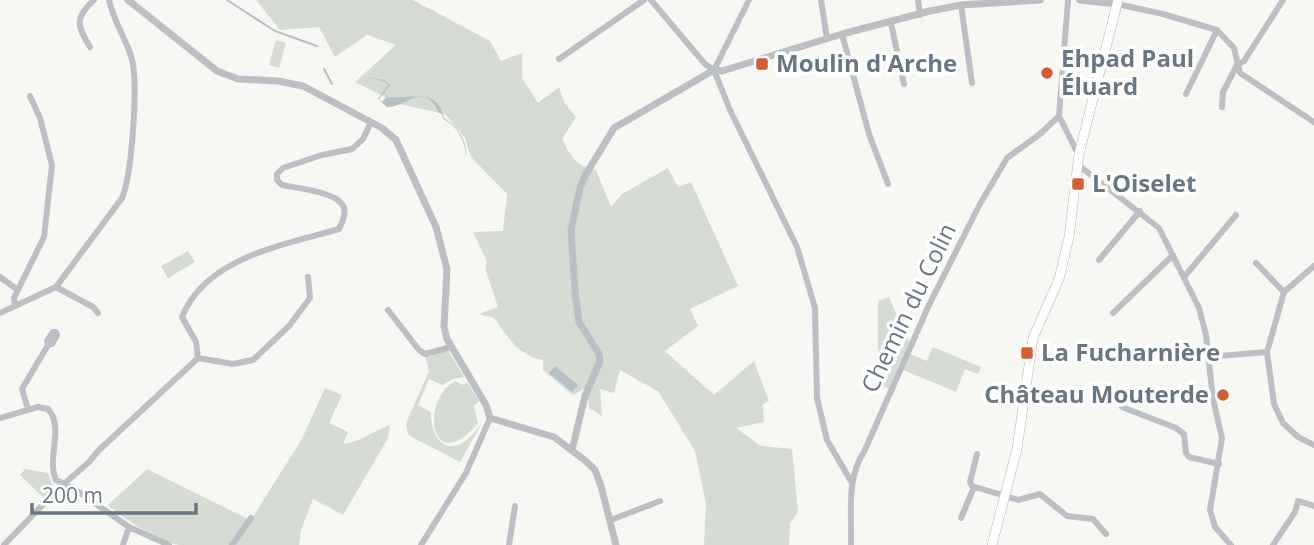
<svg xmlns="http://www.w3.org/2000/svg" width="1314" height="545" font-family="'Open Sans',sans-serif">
	<rect width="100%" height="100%" fill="#f7f7f4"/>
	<path fill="#d6dbd4" d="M256,0H413L490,41L501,61L522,53V78L538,103L559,87L564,102L576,117L562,139C571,157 576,166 596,170L611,207L622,194L668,168L678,187L691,182L738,286L690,309L698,326L665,351L714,395L754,361L769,401L763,404L764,422L736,428L761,446L792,449L798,512L790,523L789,545H704L706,504L695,451L658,391L620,370L614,393L600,389L602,416L589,408L587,387L573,395L543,370V360C518,356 508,337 494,318L479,314L498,307L486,271V259L473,232L503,231L507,194L471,157L465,138L445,114L399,104L355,82L396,45L367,35L335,57L319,27L280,30Z
		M276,40L286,43L279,68L269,65Z
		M188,251L195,262L168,278L161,266Z
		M889,297L909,342L889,388L878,386V301Z
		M933,347L981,367L978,374L965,369L956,392L903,370L910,354L927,361Z
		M448,350L464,377L453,379L442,385L429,379L418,405L431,412C430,433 443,458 467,440C473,435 478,428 482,423L460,462L408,435L406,423L429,371L425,356Z
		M455,381L462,385L467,382L479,401L474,406L478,423C432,478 418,403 455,381Z
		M325,388L342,395L329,423L348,432L343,444C361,442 373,431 390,425L388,438L343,515L313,499L301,530L299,545H235L302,439Z
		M25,469L48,473L54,490L46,500L20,475Z
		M147,469L248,519L229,545C214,545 194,545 179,545C159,541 125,520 108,505Z"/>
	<path fill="#b7c1c5" d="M359,76L384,80L390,85L379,99L382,102L386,97C408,100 437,85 444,118C457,125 468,142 466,157C466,142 457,125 443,119L442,114L439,113C423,79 408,107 387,107L378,99L388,85L384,81Z
		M555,366L578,385L572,392L549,373Z"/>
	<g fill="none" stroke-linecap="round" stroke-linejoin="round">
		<path stroke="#b7c1c5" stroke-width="2" d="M227,0L275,31L317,46
			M324,69L332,84"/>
		<g stroke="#b1b6bb" stroke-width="10">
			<path id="secondary" d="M992,545L1017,449L1033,338L1059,279L1069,237L1079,154L1118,0"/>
		</g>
		<path stroke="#bcc0c4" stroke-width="6" d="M651,0L705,64L714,70
			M821,0L827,39
			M918,0L920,15
			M1068,0L1059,116L1078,154
			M1117,4L1163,14L1217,30L1234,48L1240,73L1314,122
			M961,5L972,83
			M891,23L904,84
			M842,34L869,134L888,184
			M90,47C77,26 74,18 94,0
			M559,59L644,0
			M1237,65L1244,61L1283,0
			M714,70L730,110L797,247L815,308L817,398L827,440L852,483
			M714,70L749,0
			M1186,94L1217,30
			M1222,107L1223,92L1237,65
			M1077,164L1159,228L1199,308L1206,335L1213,399L1222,438L1210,510L1215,527L1231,545
			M1099,260L1140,211
			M1256,263L1284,292
			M1314,266L1284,292L1267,352L1274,404L1283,423L1298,437L1314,445
			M0,277L18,290
			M1184,277L1236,215
			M56,287L93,307L98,313
			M15,306L14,298L44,237L52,165L40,118L30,96
			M388,310L419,350L425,354L451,347
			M0,313L56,287L122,198C132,174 139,80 131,56C125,37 113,20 109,0
			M1113,313L1173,255
			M1207,357L1267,352
			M198,358L196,342L182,317C206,257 284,245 339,229C343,221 348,210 341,203C332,192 296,188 282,185L277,180V174L283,168L322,155L352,149L363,139L371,122
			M1122,407L1176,428L1184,434L1186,453L1189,457L1219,464
			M28,409L22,389L48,345L47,341L53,332H56L57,335L52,344L48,345
			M0,418L38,407L48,409C65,428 46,457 56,480L73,488L129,527L169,545
			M977,454L970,482L972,486L1018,500L1040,494L1067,516L1093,519L1106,534
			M961,518L974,487
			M611,520L660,501
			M4,545L56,491L89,462L98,451L198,358L233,364L253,360L289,326L310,298L308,277
			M123,545L129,527
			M232,545L251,518
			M421,545L466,473L490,418
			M509,545L515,506
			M851,545C852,515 846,478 864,452L929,305L980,204L1007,158L1040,134L1059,116
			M1273,545L1295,512L1298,501L1314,506"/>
		<path stroke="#bcc0c4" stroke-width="7" d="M128,0L217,71L238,79L278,81L303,86L382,128L396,140L436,227L447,269L444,327L447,339L486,405L490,418L554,437L587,462L595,470L601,486L616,545
			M1080,0L1117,4
			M572,450L585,396L600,361L599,354L579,322L575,292L571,230L580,188L586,174L614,128L714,70L722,71L842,34L930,11L961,5L1040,0"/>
		<use href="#secondary" stroke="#fff" stroke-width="9"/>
	</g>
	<g fill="#d75c34" stroke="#fff" stroke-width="2.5">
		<rect x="755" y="57" width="14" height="14" rx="3.5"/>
		<circle cx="1047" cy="73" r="7"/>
		<rect x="1071" y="177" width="14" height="14" rx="3.5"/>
		<rect x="1020" y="346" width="14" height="14" rx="3.5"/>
		<circle cx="1223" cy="395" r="7"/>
	</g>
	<g text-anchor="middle" stroke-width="7" stroke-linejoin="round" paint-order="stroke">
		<g font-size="24" font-weight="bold" fill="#687783" stroke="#fff" text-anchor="start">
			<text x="1061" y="67">Ehpad Paul<tspan x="1061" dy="28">Éluard</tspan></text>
			<text x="776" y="72">Moulin d'Arche</text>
			<text x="1092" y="192">L'Oiselet</text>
			<text x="1041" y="361">La Fucharnière</text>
			<text x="1209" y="403" text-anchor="end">Château Mouterde</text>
		</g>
		<g font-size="24" fill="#687783" stroke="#fff">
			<text transform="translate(909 308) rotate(-64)" y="8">Chemin du Colin</text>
		</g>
	</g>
	<path d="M32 503v10h164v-10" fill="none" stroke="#687783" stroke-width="3.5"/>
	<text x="42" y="503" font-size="21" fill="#687783" stroke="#ffffff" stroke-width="5" paint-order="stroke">200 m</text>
</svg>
